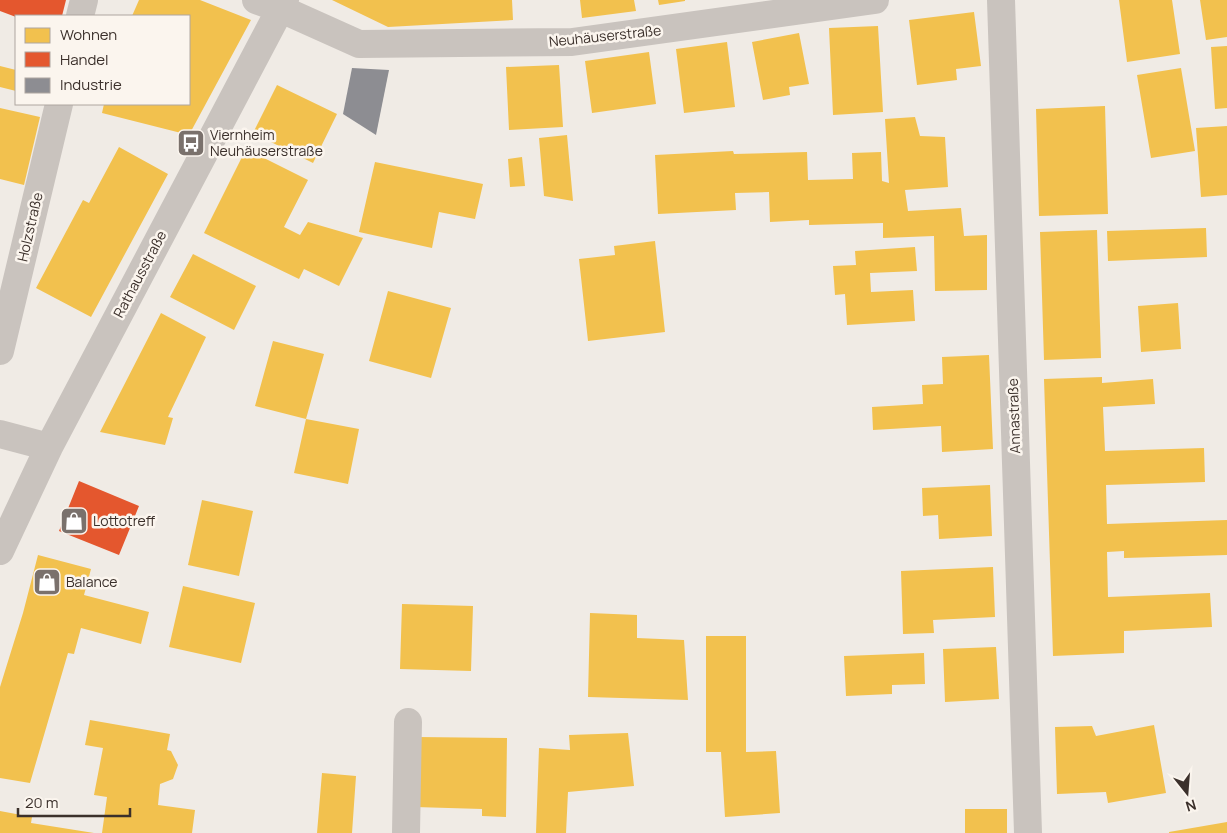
<svg xmlns="http://www.w3.org/2000/svg" width="1227" height="833" font-family="Manrope,sans-serif">
	<rect width="100%" height="100%" fill="#f0ebe5"/>
	<path fill="#f2c14e" d="M139,0H200L251,20L189,135L102,113L104,104H189V16H132Z
		M332,0H512L513,20L388,27Z
		M580,0H634L636,11L582,18Z
		M658,0H685V1L659,5Z
		M1119,0H1172L1180,54L1127,62Z
		M1200,0H1227V37L1206,40Z
		M974,12L981,66L956,69L957,80L917,85L909,20Z
		M878,26L883,112L833,115L829,28Z
		M799,33L809,84L789,87L790,95L763,100L752,42Z
		M727,42L735,107L684,113L676,49Z
		M1227,46V108L1215,109L1211,47Z
		M649,52L656,104L592,113L585,61Z
		M559,65L563,127L509,130L506,67Z
		M0,66L16,70V91L0,87Z
		M1181,68L1195,151L1151,158L1137,75Z
		M277,85L337,114L313,163L253,133Z
		M1105,106L1108,214L1039,216L1036,109Z
		M0,108L40,117L24,185L0,179Z
		M915,117L920,136L945,137L948,187L905,190L908,211L961,208L964,236L987,235V290L935,291L934,236L883,238V223L809,225V220L770,222L769,192L735,193L736,210L658,214L655,155L733,151L734,154L807,152L808,180L853,179L852,153L881,152L882,181L889,183L885,119Z
		M1227,126V195L1201,197L1196,128Z
		M567,135L573,201L544,196L539,138Z
		M119,147L168,174L91,317L36,288L83,200L89,203Z
		M246,149L308,180L284,227L300,235L308,222L363,238L339,286L304,269L299,279L204,233Z
		M522,157L525,186L510,187L508,159Z
		M375,162L483,184L475,219L439,212L432,248L359,232Z
		M1206,228L1207,257L1108,261L1107,231Z
		M1097,230L1101,358L1044,360L1040,232Z
		M655,241L665,332L588,341L579,259L615,255L614,246Z
		M915,247L917,271L870,273L871,292L913,290L915,321L847,325L845,294L835,295L833,266L856,265L855,251Z
		M193,254L256,286L234,330L170,297Z
		M388,291L451,308L431,378L369,361Z
		M1178,303L1181,349L1141,352L1138,306Z
		M161,313L206,337L168,417L173,418L165,445L100,432Z
		M273,341L324,354L306,419L359,429L348,484L294,473L306,419L255,406Z
		M989,355L993,449L942,452L941,426L873,430L872,407L923,404L922,385L943,384L942,357Z
		M1102,377V383L1153,379L1155,404L1103,407L1105,451L1204,448L1205,482L1106,485L1107,524L1227,520V555L1124,558V551L1107,552L1108,597L1210,593L1212,627L1124,631V653L1053,656L1044,379Z
		M990,485L992,536L939,539L938,515L923,516L922,488Z
		M202,500L253,511L239,576L188,565Z
		M38,555L91,569L84,595L149,612L141,644L81,628L74,654L68,653L30,783L0,778V687L23,613Z
		M993,567L995,617L933,620L934,633L903,634L901,571Z
		M183,586L255,603L241,663L169,647Z
		M402,604L473,606L471,671L400,669Z
		M590,613L637,615V638L684,640L688,700L588,697Z
		M706,636H746V752L776,751L780,813L725,817L721,752H706Z
		M996,647L999,699L945,702L943,649Z
		M924,653L925,684L892,685V694L846,696L844,656Z
		M90,720L170,734L167,750L171,751L178,765L173,779L160,784L158,805L195,810L192,833H102L107,797L94,795L103,748L85,745Z
		M1154,725L1166,793L1108,803L1106,792L1057,794L1055,727L1092,726L1096,736Z
		M628,733L634,786L568,792L566,833H536L539,748L570,750L569,735Z
		M417,737L507,738L506,817L482,816V809L415,807Z
		M322,773L356,776L352,833H317Z
		M965,809H1007V833H965Z
		M0,811L32,817L31,823L94,833H0Z
		M1227,822V833H1169V832Z"/>
	<path fill="#e4572e" d="M0,0H66L62,16L16,17L0,11Z
		M79,481L139,506L119,555L59,531Z"/>
	<path fill="#8d8d92" d="M352,68L389,70L376,135L343,114Z"/>
	<g fill="none" stroke-linecap="round" stroke-linejoin="round">
		<path stroke="#c9c3be" stroke-width="28" d="M256,0L281,9L359,44L572,42L875,0
			M1001,0L1028,833
			M80,16L84,0
			M0,351L59,104
			M0,434L49,447
			M0,551L49,447L285,0
			M406,833L408,722"/>
	</g>
	<defs>
		<g id="bus-square" transform="scale(1.4375)"><rect x="-9" y="-9" width="18" height="18" rx="4" fill="#7a716c" stroke="#fbf5ee"/><path d="M-5-6H5V4H4V6H2V4H-2V6H-4V4H-5ZM-3.5-4V0h7V-4ZM-3.5 1.2v1.5H-2V1.2ZM2 1.2v1.5H3.5V1.2Z" fill="#fff"/></g>
		<g id="shop-square" transform="scale(1.4375)"><rect x="-9" y="-9" width="18" height="18" rx="4" fill="#7a716c" stroke="#fbf5ee"/><path d="M-5-2.5h2.3a2.7 3.5 0 0 1 5.4 0H5L5.5 6h-11ZM-1.5-2.5h3a1.5 2.3 0 0 0-3 0Z" fill="#fff"/></g>
	</defs>
	<g fill-rule="evenodd">
		<use href="#bus-square" x="191" y="143"/>
		<use href="#shop-square" x="74" y="521"/>
		<use href="#shop-square" x="47" y="582"/>
	</g>
	<g text-anchor="middle" stroke-width="5" stroke-linejoin="round" paint-order="stroke">
		<g font-size="14" fill="#3b302b" stroke="#fbf5ee">
			<text transform="translate(605 36) rotate(-6)" y="5">Neuhäuserstraße</text>
			<text transform="translate(30 227) rotate(-77)" y="5">Holzstraße</text>
			<text transform="translate(140 274) rotate(-62)" y="5">Rathausstraße</text>
			<text transform="translate(1014 416) rotate(-92)" y="5">Annastraße</text>
		</g>
		<g font-size="14" fill="#3b302b" stroke="#fbf5ee" text-anchor="start">
			<text x="210" y="140">Viernheim<tspan x="210" dy="16">Neuhäuserstraße</tspan></text>
			<text x="93" y="526">Lottotreff</text>
			<text x="66" y="587">Balance</text>
		</g>
	</g>
	<rect x="15" y="15" width="175" height="90" fill="#fbf5ee" stroke="#aea6a0"/>
	<rect x="25" y="28" width="25" height="15" fill="#f2c14e" stroke="#aea6a0"/>
	<text x="60" y="40" font-size="15" fill="#3b302b">Wohnen</text>
	<rect x="25" y="52" width="25" height="15" fill="#e4572e" stroke="#aea6a0"/>
	<text x="60" y="65" font-size="15" fill="#3b302b">Handel</text>
	<rect x="25" y="78" width="25" height="15" fill="#8d8d92" stroke="#aea6a0"/>
	<text x="60" y="90" font-size="15" fill="#3b302b">Industrie</text>
	<g transform="translate(1187 793) rotate(163)" stroke="#fbf5ee" stroke-width="4" paint-order="stroke">
	<path d="M0-4L9 19L0 12L-9 19Z" fill="#3b302b"/>
	<text y="-8" font-size="14" font-weight="bold" text-anchor="middle" fill="#3b302b">N</text>
	</g>
	<path d="M18 808v8h112v-8" fill="none" stroke="#3b302b" stroke-width="2.5"/>
	<text x="25" y="808" font-size="15" fill="#3b302b" stroke="#fbf5ee" stroke-width="4" paint-order="stroke">20 m</text>
</svg>
